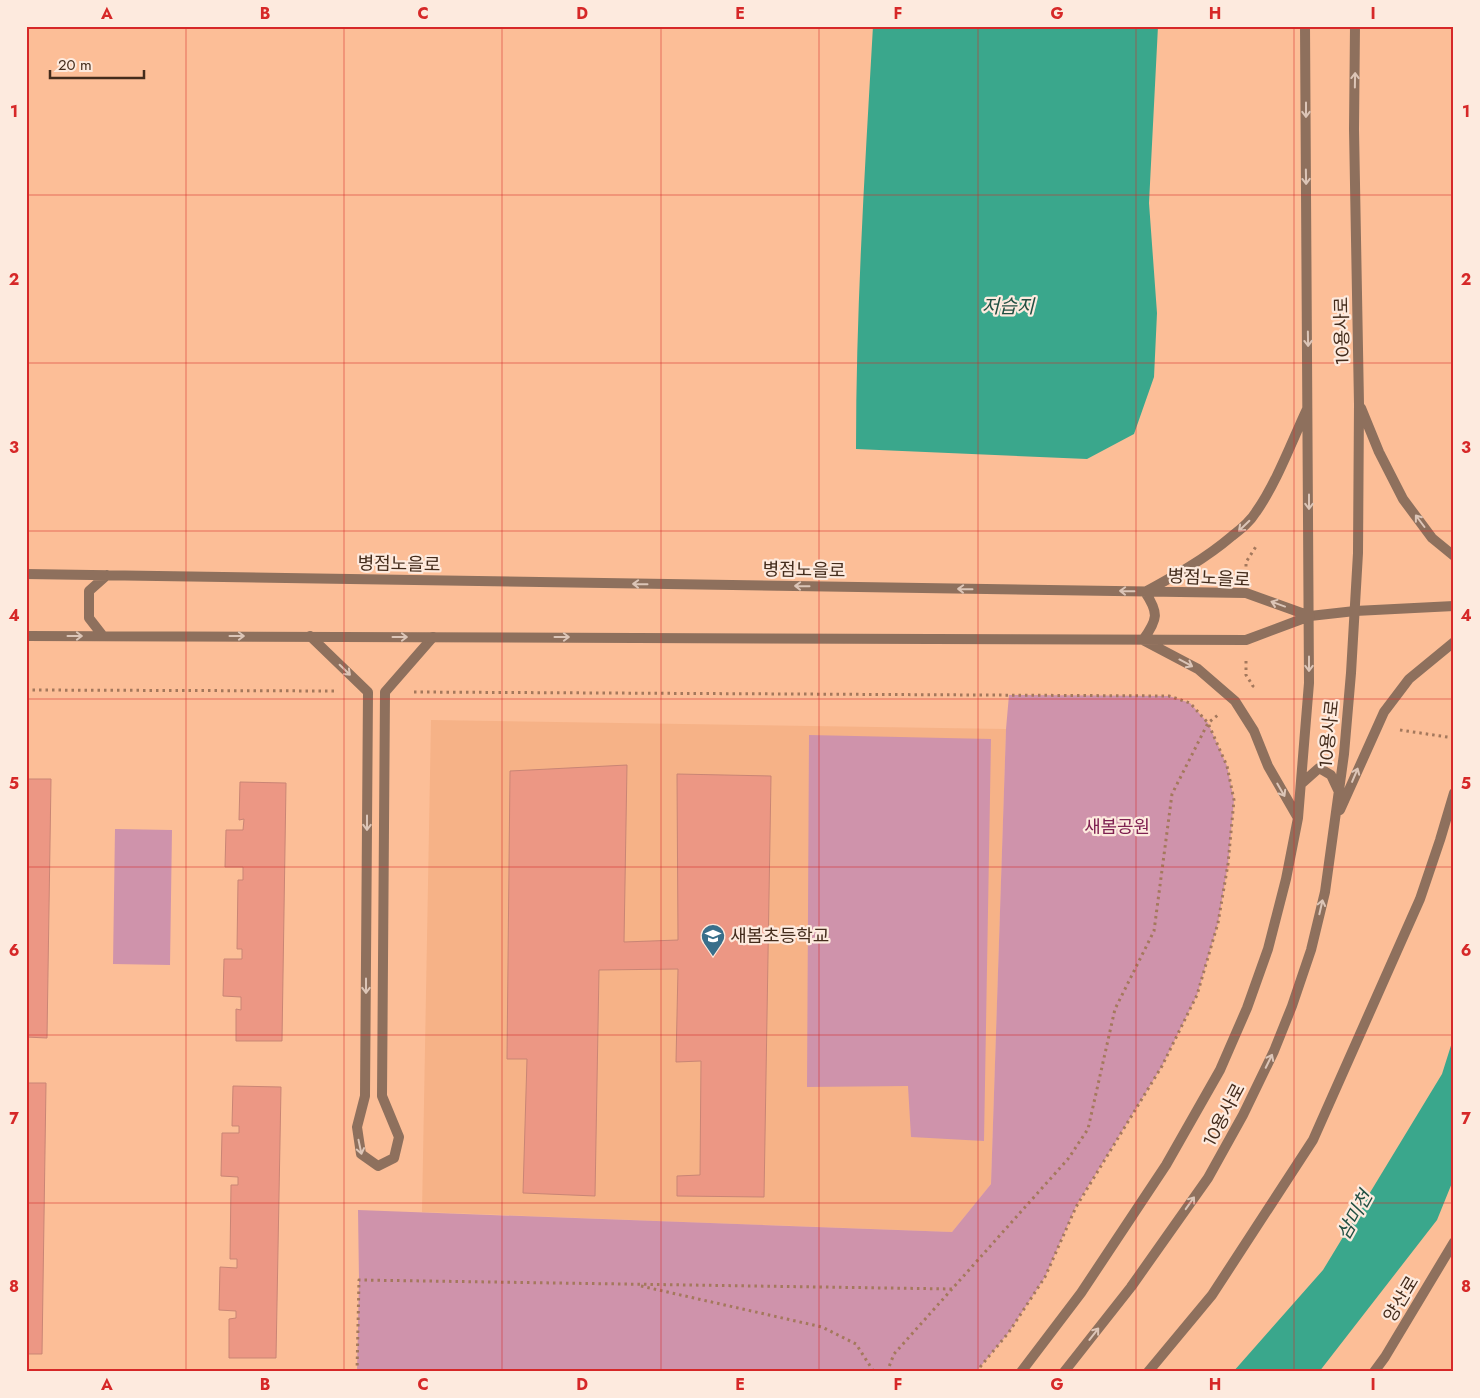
<svg xmlns="http://www.w3.org/2000/svg" width="1480" height="1398" font-family="Jost,'Noto Sans KR',sans-serif">
	<rect width="100%" height="100%" fill="#fcbe97"/>
	<path fill="#f6b287" d="M431,720L1006,729L991,1184L952,1232L422,1212Z"/>
	<path fill="#cf93ab" d="M1009,695L1169,696L1190,703L1208,723L1227,766L1234,800L1228,864L1218,923L1197,995L1162,1066L1076,1206L1045,1277L1009,1332L976,1372H357L359,1280L358,1210L952,1232L991,1184L1006,729Z
		M809,735L991,739L984,1141L911,1137L908,1086L807,1087Z
		M115,829L172,830L170,965L113,964Z"/>
	<path fill="#3aa78c" d="M873,26H1158L1149,203L1157,313L1154,377L1134,434L1087,459L856,449C856,308 865,167 873,26Z
		M1454,1036V1178L1437,1220L1319,1372H1233L1323,1270L1442,1074Z"/>
	<path fill="#ec9784" stroke="#c98575" d="M627,765L624,942L678,940L677,774L771,776L764,1197L677,1196V1176L700,1175L701,1061L676,1062L678,969L599,970L595,1196L523,1193L527,1059H507L510,771Z
		M26,779H51L47,1038L26,1037Z
		M240,782L286,783L282,1041H236V1009L241,1010V997L223,996L224,959H242V949H237L238,880H243V867H225L226,830H243L244,819L239,820Z
		M26,1083H46L42,1354H26Z
		M233,1086L281,1087L276,1358H229V1319L236,1318V1311L219,1310L220,1267L237,1268V1259H230L231,1185H238V1177L221,1176L222,1133H239V1126H232Z"/>
	<g fill="none" stroke-linecap="round" stroke-linejoin="round">
		<path stroke="#a4785c" stroke-width="3" stroke-dasharray="2.5 4" stroke-linecap="butt" d="M1246,573V562L1257,545
			M1246,661V675L1253,686L1252,687
			M26,690L336,691
			M414,692L1169,696L1190,703L1208,723L1227,766L1234,800L1228,864L1218,923L1197,995L1162,1066L1076,1207L1045,1277L1009,1332L976,1372
			M1400,730L1454,738
			M641,1286L822,1327L856,1344L874,1372
			M357,1372L359,1280L952,1289
			M887,1372L894,1354L1068,1159L1088,1129L1115,1009L1154,931L1172,794L1208,723L1218,715"/>
		<path stroke="#8e705d" stroke-width="10" d="M310,636L368,692L365,1096L357,1127L361,1154L378,1166L394,1158L399,1137L382,1096L385,692L433,637
			M1148,1372L1212,1295L1313,1140L1420,899L1440,840L1454,793
			M1374,1372L1385,1357L1454,1242"/>
		<path stroke="#8e705d" stroke-width="10" d="M1310,616L1355,611L1454,606"/>
		<path stroke="#8e705d" stroke-width="10" d="M1361,408L1379,452L1403,499L1432,538L1454,556
			M26,574L1246,593L1310,616
			M26,636L1246,640L1310,616
			M103,636L89,618V591L107,575
			M1301,784L1319,768L1331,775L1338,790
			M1340,810L1384,712L1409,679L1454,642
			M1298,818L1268,766L1254,731L1235,701L1198,669L1143,640C1158,619 1159,613 1145,592C1176,575 1205,559 1232,536C1241,529 1250,522 1256,512C1276,484 1292,441 1307,409
			M1021,1372L1081,1293L1166,1165L1220,1070L1247,1008L1268,949L1286,879L1298,818L1309,683L1305,26
			M1064,1372L1131,1287L1208,1178L1243,1115L1274,1051L1292,1006L1311,950L1325,892L1344,754L1351,673L1358,553L1359,404L1354,129L1355,26"/>
	</g>
	<defs><path id="oneway-shaft" d="M-6 0H5M1.5-3L5.5 0L1.5 3" fill="none" stroke-width="1.6" stroke-linecap="round" stroke-linejoin="round" transform="scale(1.25)"/></defs>
	<g stroke="#dcc5b7">
		<use href="#oneway-shaft" transform="translate(1355 80) rotate(-89)"/>
		<use href="#oneway-shaft" transform="translate(1306 110) rotate(90)"/>
		<use href="#oneway-shaft" transform="translate(1306 177) rotate(89)"/>
		<use href="#oneway-shaft" transform="translate(1308 339) rotate(89)"/>
		<use href="#oneway-shaft" transform="translate(1309 502) rotate(90)"/>
		<use href="#oneway-shaft" transform="translate(1420 521) rotate(-127)"/>
		<use href="#oneway-shaft" transform="translate(1244 526) rotate(136)"/>
		<use href="#oneway-shaft" transform="translate(640 584) rotate(-179)"/>
		<use href="#oneway-shaft" transform="translate(802 586) rotate(-179)"/>
		<use href="#oneway-shaft" transform="translate(965 589) rotate(-179)"/>
		<use href="#oneway-shaft" transform="translate(1127 591) rotate(-179)"/>
		<use href="#oneway-shaft" transform="translate(1278 604) rotate(-160)"/>
		<use href="#oneway-shaft" transform="translate(75 636)"/>
		<use href="#oneway-shaft" transform="translate(237 636)"/>
		<use href="#oneway-shaft" transform="translate(400 637)"/>
		<use href="#oneway-shaft" transform="translate(562 637)"/>
		<use href="#oneway-shaft" transform="translate(1186 663) rotate(28)"/>
		<use href="#oneway-shaft" transform="translate(1309 664) rotate(90)"/>
		<use href="#oneway-shaft" transform="translate(345 670) rotate(44)"/>
		<use href="#oneway-shaft" transform="translate(1355 775) rotate(-67)"/>
		<use href="#oneway-shaft" transform="translate(1281 790) rotate(60)"/>
		<use href="#oneway-shaft" transform="translate(367 823) rotate(90)"/>
		<use href="#oneway-shaft" transform="translate(1321 907) rotate(-77)"/>
		<use href="#oneway-shaft" transform="translate(366 986) rotate(90)"/>
		<use href="#oneway-shaft" transform="translate(1269 1061) rotate(-64)"/>
		<use href="#oneway-shaft" transform="translate(360 1147) rotate(78)"/>
		<use href="#oneway-shaft" transform="translate(1190 1203) rotate(-55)"/>
		<use href="#oneway-shaft" transform="translate(1094 1334) rotate(-52)"/>
	</g>
	<path fill="none" stroke="#d62828" stroke-width="1" stroke-opacity="0.55" d="M186,26V1372M344,26V1372M502,26V1372M661,26V1372M819,26V1372M978,26V1372M1136,26V1372M1294,26V1372M26,195H1454M26,363H1454M26,531H1454M26,699H1454M26,867H1454M26,1035H1454M26,1203H1454"/>
	<defs>
		<g id="school-pin" transform="scale(1.25)"><path d="M0 17L-7.5 6A9.5 9.5 0 1 1 7.5 6Z" fill="#396f8b" stroke="#fdeade"/><path d="M0-5L7-2L0 1L-7-2ZM-4 1L0 2.5L4 1V4Q0 6-4 4Z" fill="#fff"/></g>
	</defs>
	<g fill-rule="evenodd">
		<use href="#school-pin" x="713" y="936"/>
	</g>
	<g text-anchor="middle" stroke-width="4.5" stroke-linejoin="round" paint-order="stroke">
		<g font-size="18" fill="#442c1c" stroke="#fdeade">
			<text transform="translate(1342 331) rotate(-91)" y="6">10용사로</text>
			<text transform="translate(399 564) rotate(1)" y="6">병점노을로</text>
			<text transform="translate(804 570) rotate(1)" y="6">병점노을로</text>
			<text transform="translate(1209 578) rotate(3)" y="6">병점노을로</text>
			<text transform="translate(1329 734) rotate(-84)" y="6">10용사로</text>
			<text transform="translate(1224 1115) rotate(-62)" y="6">10용사로</text>
			<text transform="translate(1401 1299) rotate(-59)" y="6">양산로</text>
		</g>
		<g font-size="18" fill="#7f2151" stroke="#fdeade">
			<text x="1117" y="833">새봄공원</text>
		</g>
		<g font-size="18" fill="#442c1c" stroke="#fdeade" text-anchor="start">
			<text x="730" y="942">새봄초등학교</text>
		</g>
		<g font-size="19" font-style="italic" fill="#214f42" stroke="#fdeade">
			<text x="1008" y="313">저습지</text>
			<text transform="translate(1354 1215) rotate(-61)" y="7">삼미천</text>
		</g>
	</g>
	<rect width="1480" height="1398" fill="none" stroke="#fdeade" stroke-width="55"/>
	<path d="M50 70v8h94v-8" fill="none" stroke="#442c1c" stroke-width="2.5"/>
	<text x="58" y="70" font-size="15" fill="#442c1c" stroke="#fdeade" stroke-width="4" paint-order="stroke">20 m</text>
	<rect x="28" y="28" width="1424" height="1342" fill="none" stroke="#d62828" stroke-width="2"/>
	<g font-size="16" text-anchor="middle" font-weight="bold" fill="#d62828">
		<text x="107" y="19">A</text>
		<text x="265" y="19">B</text>
		<text x="423" y="19">C</text>
		<text x="582" y="19">D</text>
		<text x="740" y="19">E</text>
		<text x="898" y="19">F</text>
		<text x="1057" y="19">G</text>
		<text x="1215" y="19">H</text>
		<text x="1373" y="19">I</text>
		<text x="14" y="117">1</text>
		<text x="1466" y="117">1</text>
		<text x="14" y="285">2</text>
		<text x="1466" y="285">2</text>
		<text x="14" y="453">3</text>
		<text x="1466" y="453">3</text>
		<text x="14" y="621">4</text>
		<text x="1466" y="621">4</text>
		<text x="14" y="789">5</text>
		<text x="1466" y="789">5</text>
		<text x="14" y="956">6</text>
		<text x="1466" y="956">6</text>
		<text x="14" y="1124">7</text>
		<text x="1466" y="1124">7</text>
		<text x="14" y="1292">8</text>
		<text x="1466" y="1292">8</text>
		<text x="107" y="1390">A</text>
		<text x="265" y="1390">B</text>
		<text x="423" y="1390">C</text>
		<text x="582" y="1390">D</text>
		<text x="740" y="1390">E</text>
		<text x="898" y="1390">F</text>
		<text x="1057" y="1390">G</text>
		<text x="1215" y="1390">H</text>
		<text x="1373" y="1390">I</text>
	</g>
</svg>
